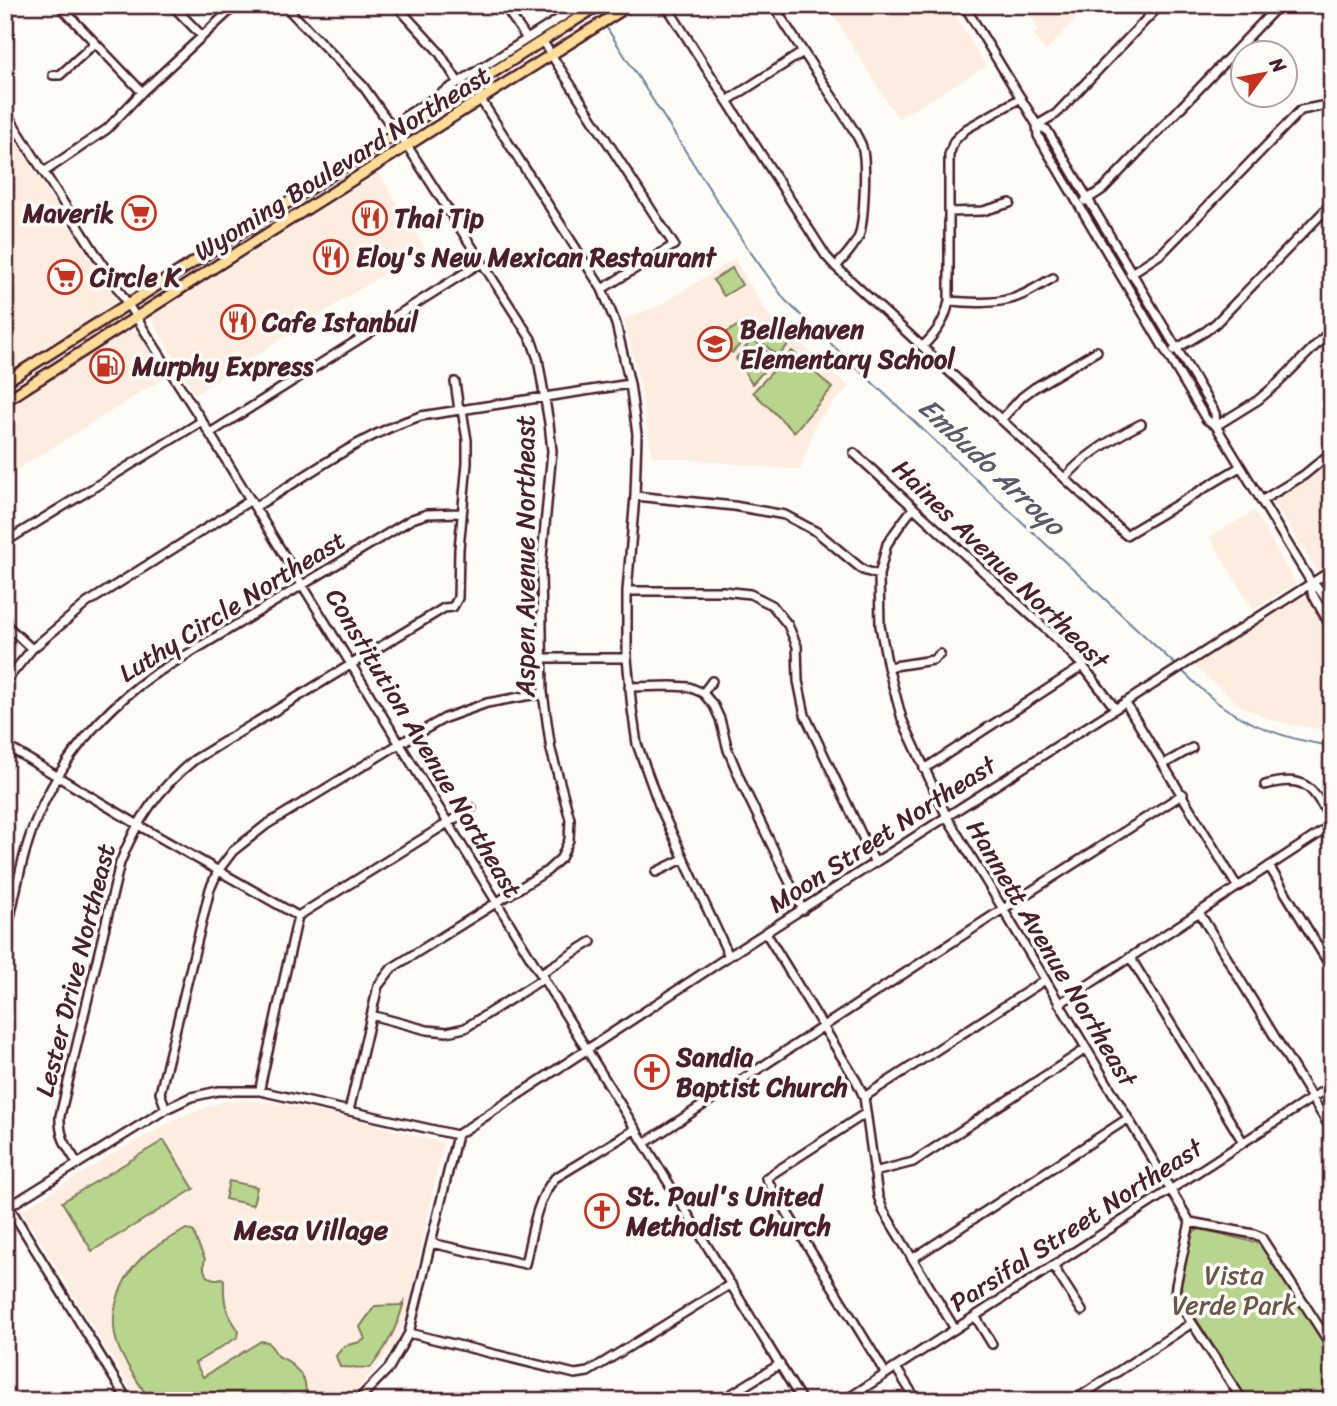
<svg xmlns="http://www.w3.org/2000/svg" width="1337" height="1406" font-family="Sriracha,sans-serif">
	<rect width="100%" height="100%" fill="#fdfcf7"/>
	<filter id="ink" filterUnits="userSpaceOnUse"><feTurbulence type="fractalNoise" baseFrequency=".0143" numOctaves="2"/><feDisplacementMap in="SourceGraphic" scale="14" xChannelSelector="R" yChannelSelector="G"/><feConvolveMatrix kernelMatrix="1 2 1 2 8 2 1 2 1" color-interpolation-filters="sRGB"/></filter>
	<g filter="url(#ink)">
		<path fill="#fcede0" d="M830,5H949L986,66L906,114H904L898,119L828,7Z
			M1024,5H1089L1045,52L1034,34L1039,30Z
			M5,123L117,301L5,376Z
			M378,173L425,248L195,394L151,319L152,316Z
			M734,259L767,313L849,387L816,422L800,470L652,456L641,389L624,319L659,306Z
			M130,329L139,333L166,377L5,477V408L126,330Z
			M1332,458V562L1320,570H1316L1274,503L1278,494L1295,486Z
			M1254,511L1296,583L1253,610L1210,537Z
			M1303,596L1307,598L1332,639V730L1303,727L1269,719L1242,707L1194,666Z
			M248,1100L270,1102L354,1119L443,1143L409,1306L396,1344L348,1401H138L22,1210L110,1156L179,1117L225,1101Z"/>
		<path fill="#b7d58d" stroke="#807a5c" stroke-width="2" d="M732,268L742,285L724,296L713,280Z
			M742,323L749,335L732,353L721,336Z
			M773,326L790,343L778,356L756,337Z
			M753,339L775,359L752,384L736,358Z
			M792,351L832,388L794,432L753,392Z
			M164,1140L194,1189L92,1251L62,1202Z
			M229,1181L257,1187L253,1205L225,1199Z
			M186,1229L194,1232L197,1242L205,1259C201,1272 208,1282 222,1278L224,1280C223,1303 226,1313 239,1331L238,1337L195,1363L203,1377L261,1341L268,1342L278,1356L288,1361L300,1373L305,1383L307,1401H142L145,1393C136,1378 124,1363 118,1346C106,1312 122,1274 148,1252C159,1243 174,1237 186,1229Z
			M1200,1229L1258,1243L1261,1245L1330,1353L1332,1361L1322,1401H1249L1184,1300L1181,1286L1192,1233Z
			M404,1302C397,1328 387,1348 370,1368L340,1367L336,1356L344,1346L360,1342L365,1339L360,1327L375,1306L401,1305Z"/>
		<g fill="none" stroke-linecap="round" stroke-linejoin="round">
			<path stroke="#698397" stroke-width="2" d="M605,25L744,243L785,300L847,359L1178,667
				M1182,671C1197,684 1211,700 1228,710C1260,730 1295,741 1332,746"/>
			<g stroke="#4a1f2b" stroke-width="12">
				<path id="minor" d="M59,5L142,92
					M172,5L202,36
					M284,5L363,86L387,120L399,133L531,339L538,359L549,423L552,451L541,568L543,693L551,750L570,819L569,840L561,858L547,871L392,968L378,986L349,1111
					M396,5L439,52L458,82
					M504,5L527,39
					M666,5L826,256L836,267L1126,535L1240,467
					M773,5L855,132C857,137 861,142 862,147C867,161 864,222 859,236C854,248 844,257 836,267
					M964,5L1037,125L1038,136L1206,419L1216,426L1311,582L1319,589L1332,608
					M543,42L674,245L602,289
					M53,75H60L95,43
					M481,100L602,289L616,324L630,384L637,434L635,496L627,591V658L632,709L637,744L659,805L729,956
					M727,101L803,52
					M5,111L202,421L802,1401
					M391,125L581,5
					M1037,125L1047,130L1215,413L1216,426
					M1037,125L1056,114L1160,5
					M44,172L107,129L142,92L236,5
					M1085,201L1103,189L1279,5
					M949,212L983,211L1010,203
					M1130,274L1162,253L1301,110L1332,104
					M949,301C968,302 988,304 1006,300C1023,297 1038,286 1053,278
					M923,346C937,332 945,321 949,301V155L954,141L966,129L1021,98
					M1174,350L1206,331L1216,323L1332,203
					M455,382L459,410
					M1001,420L1022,397L1034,388L1097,351
					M1216,426L1258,400L1277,384L1332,329
					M210,433L482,262
					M854,453L1061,643L1083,666L1115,708
					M1065,478C1084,455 1113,438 1141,424
					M635,496L734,506L785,515L817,532L863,570L879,575
					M1261,501L1304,475L1332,452
					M255,507C309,475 360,435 421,416L630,384
					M913,508L898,528L887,544L879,575L880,626L888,667L902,719L947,817L1003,909L1190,1222L1176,1285L1175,1294L1177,1300L1243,1401
					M5,542L202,421
					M1311,582L1312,593L1332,629
					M627,591H723L750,594L772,605L788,625L797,646L798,681L805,715L875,863
					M5,624L32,649
					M542,658H627
					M888,667L933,660L940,654
					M5,682L32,649L87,603L251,500
					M629,687L671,686L689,687L703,693L714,706L720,719L728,750L743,786L803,910
					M703,693L712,681
					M1125,702L1237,886
					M5,745L145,829L298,916
					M1164,764L1192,748
					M924,769L1083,666
					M1265,785C1307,773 1312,789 1332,821
					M1269,866L1332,969
					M656,872L683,859
					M1199,912L1332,1131
					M766,933L857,1082L864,1097L878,1196L883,1210L955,1329
					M5,940C14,902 21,856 36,820C61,759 100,713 153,675L412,519L427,514L461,513
					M1130,957L1243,1142
					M541,973L591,942
					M1059,1004L1332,825
					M371,1015L427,1030L447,1032L465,1028L544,978
					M260,1091L261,1083L298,916L472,808
					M864,1097L1045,980
					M166,1109L160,1093L210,889L218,871L233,851L266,825L399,744L445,718L487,703L543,693
					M866,1113L766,1178L886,1374
					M457,1135L729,956L1332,570
					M645,1143L1003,909L1183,794
					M78,1164C67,1147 59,1137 60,1116L120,863C137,820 158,789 194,760L444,608L453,607L458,598L459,549L467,463V440L462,410
					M874,1172L913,1162L1086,1049
					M5,1200L128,1401
					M5,1209L166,1109L191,1097L218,1091H260L457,1135
					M1190,1222L1254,1234L1261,1237L1332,1347
					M431,1243L525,1264C532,1235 535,1201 555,1178L636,1129
					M912,1259L1127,1119
					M1053,1266L1082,1311
					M975,1316L992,1344
					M409,1333L575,1374L588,1372L731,1284
					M896,1368L917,1401
					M357,1401L389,1368L409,1333L457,1135
					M720,1401L780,1364
					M844,1401L1332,1085
					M1073,1401L1192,1323
					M1327,1401L1332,1382"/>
			</g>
			<g stroke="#4a1f2b" stroke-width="14">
				<path id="major" d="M5,382L599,5
					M5,401L224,261L630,5"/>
			</g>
			<use href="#minor" stroke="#fdfcf7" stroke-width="7"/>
			<use href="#major" stroke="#ffdd96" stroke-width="9"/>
		</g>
	</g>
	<defs>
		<g id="supermarket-ring" transform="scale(1.75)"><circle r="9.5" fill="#fdfcf7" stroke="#c8321e" stroke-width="1.5"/><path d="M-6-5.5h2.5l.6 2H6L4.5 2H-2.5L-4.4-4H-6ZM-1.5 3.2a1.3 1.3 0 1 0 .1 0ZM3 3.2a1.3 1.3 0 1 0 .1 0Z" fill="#c8321e"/></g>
		<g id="restaurant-ring" transform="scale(1.75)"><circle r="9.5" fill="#fdfcf7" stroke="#c8321e" stroke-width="1.5"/><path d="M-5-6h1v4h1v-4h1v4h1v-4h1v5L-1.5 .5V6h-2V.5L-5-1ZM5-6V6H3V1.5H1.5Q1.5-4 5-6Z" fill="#c8321e"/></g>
		<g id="school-ring" transform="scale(1.75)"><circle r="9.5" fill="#fdfcf7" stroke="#c8321e" stroke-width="1.5"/><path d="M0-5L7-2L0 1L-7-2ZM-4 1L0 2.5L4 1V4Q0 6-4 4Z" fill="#c8321e"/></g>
		<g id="fuel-ring" transform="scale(1.75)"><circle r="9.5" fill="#fdfcf7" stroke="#c8321e" stroke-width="1.5"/><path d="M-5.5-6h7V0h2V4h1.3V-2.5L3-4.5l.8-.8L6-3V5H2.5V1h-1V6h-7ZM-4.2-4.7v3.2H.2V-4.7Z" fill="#c8321e"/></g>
		<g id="church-ring" transform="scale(1.75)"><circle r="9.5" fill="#fdfcf7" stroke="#c8321e" stroke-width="1.5"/><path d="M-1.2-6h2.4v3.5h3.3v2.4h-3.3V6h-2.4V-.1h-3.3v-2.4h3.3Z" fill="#c8321e"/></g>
	</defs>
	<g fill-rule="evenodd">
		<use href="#supermarket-ring" x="139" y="213"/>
		<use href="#restaurant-ring" x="370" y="218"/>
		<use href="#restaurant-ring" x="331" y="257"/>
		<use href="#supermarket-ring" x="65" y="277"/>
		<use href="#restaurant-ring" x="238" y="322"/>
		<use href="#school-ring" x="715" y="344"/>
		<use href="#fuel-ring" x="107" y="366"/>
		<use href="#church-ring" x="652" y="1072"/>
		<use href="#church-ring" x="602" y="1211"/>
	</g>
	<g text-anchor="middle" stroke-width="7" stroke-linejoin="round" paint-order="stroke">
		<g font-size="26" fill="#4a1f2b" stroke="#fdfcf7">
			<text transform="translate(342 163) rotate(-32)" y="9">Wyoming Boulevard Northeast</text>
			<text transform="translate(525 556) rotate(-90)" y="9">Aspen Avenue Northeast</text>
			<text transform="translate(1001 564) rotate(44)" y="9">Haines Avenue Northeast</text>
			<text transform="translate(232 606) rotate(-32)" y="9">Luthy Circle Northeast</text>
			<text transform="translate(424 743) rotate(59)" y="9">Constitution Avenue Northeast</text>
			<text transform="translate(882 834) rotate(-33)" y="9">Moon Street Northeast</text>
			<text transform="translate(1052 953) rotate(59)" y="9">Hannett Avenue Northeast</text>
			<text transform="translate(75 970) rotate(-76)" y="9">Lester Drive Northeast</text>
			<text transform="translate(1076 1225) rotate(-33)" y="9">Parsifal Street Northeast</text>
		</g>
		<g font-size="26" font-weight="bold" fill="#4a1f2b" stroke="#fdfcf7" text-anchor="start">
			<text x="114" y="222" text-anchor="end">Maverik</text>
			<text x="394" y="227">Thai Tip</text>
			<text x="356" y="266">Eloy's New Mexican Restaurant</text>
			<text x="90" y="286">Circle K</text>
			<text x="262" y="331">Cafe Istanbul</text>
			<text x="740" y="338">Bellehaven<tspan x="740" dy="30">Elementary School</tspan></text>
			<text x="132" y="375">Murphy Express</text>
			<text x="676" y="1066">Sandia<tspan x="676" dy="30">Baptist Church</tspan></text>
			<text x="626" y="1205">St. Paul's United<tspan x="626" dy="30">Methodist Church</tspan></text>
		</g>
		<g font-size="26" fill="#6b5648" stroke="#fdfcf7">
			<text x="1234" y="1284">Vista<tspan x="1234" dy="30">Verde Park</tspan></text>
		</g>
		<g font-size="28" font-style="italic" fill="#5c596a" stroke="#fdfcf7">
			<text transform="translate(992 466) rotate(43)" y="10">Embudo Arroyo</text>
		</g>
		<g font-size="28" font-weight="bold" fill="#4a1f2b" stroke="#fdfcf7">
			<text x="311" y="1239">Mesa Village</text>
		</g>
	</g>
	<rect width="1337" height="1406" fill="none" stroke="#fdfcf7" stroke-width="28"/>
	<rect x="14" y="14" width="1309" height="1378" fill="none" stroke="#4a1f2b" stroke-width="2.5" filter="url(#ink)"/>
	<g transform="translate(1264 74) rotate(58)"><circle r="33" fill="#fdfcf7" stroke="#b5a4a5" stroke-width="2"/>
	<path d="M0-5L12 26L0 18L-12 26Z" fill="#c8321e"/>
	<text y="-10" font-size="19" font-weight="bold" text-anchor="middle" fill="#4a1f2b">N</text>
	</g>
</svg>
